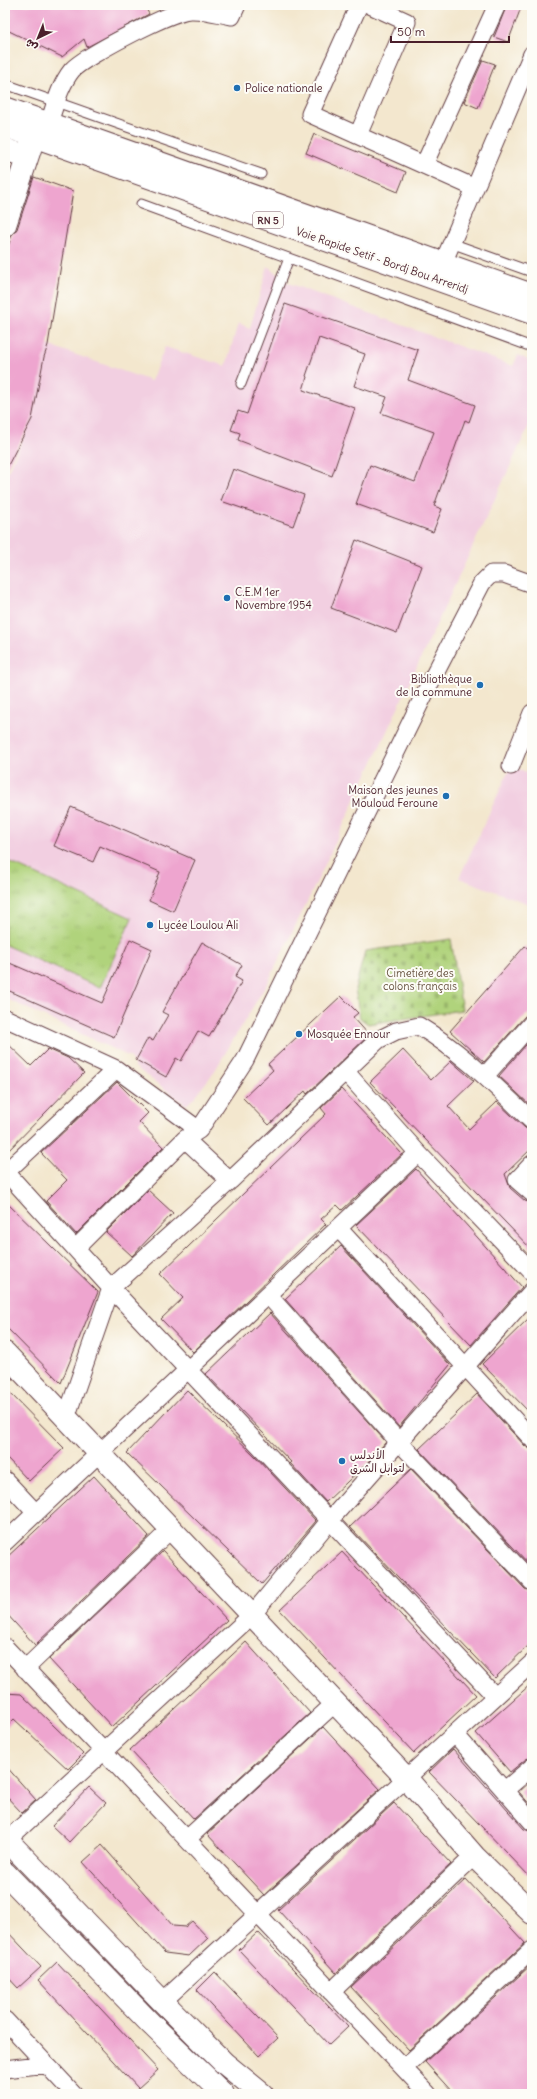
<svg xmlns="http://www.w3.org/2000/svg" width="537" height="2099" font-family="Delius,'Playpen Sans Arabic',sans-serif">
	<defs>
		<pattern id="cemetery-stones" width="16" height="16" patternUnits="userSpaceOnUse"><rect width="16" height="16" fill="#b0d37b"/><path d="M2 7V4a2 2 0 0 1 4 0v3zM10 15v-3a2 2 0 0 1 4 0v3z" fill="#99b56a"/></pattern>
		<pattern id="park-tufts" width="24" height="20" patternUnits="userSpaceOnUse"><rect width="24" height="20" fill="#b0d37b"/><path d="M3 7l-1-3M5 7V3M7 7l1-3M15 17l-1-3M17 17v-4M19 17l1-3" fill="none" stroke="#99b56a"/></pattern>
	</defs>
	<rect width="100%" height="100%" fill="#fdfcf7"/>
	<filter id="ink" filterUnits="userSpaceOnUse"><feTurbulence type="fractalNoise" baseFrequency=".025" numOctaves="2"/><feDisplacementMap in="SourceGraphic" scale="8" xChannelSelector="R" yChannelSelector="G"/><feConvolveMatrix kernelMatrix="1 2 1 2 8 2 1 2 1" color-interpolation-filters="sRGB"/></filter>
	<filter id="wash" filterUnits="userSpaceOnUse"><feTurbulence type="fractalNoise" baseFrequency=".012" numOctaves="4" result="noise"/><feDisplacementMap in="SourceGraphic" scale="16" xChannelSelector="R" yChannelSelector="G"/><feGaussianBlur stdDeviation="0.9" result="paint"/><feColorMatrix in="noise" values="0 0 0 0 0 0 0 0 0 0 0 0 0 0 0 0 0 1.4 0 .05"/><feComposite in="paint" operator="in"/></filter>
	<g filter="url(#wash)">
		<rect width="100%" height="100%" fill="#f3e7ce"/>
		<path fill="#f2cfe1" d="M268,266L288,283L513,366L518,355L532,362V419L322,871L269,980L214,1072L194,1098L186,1105L135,1067L130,1057L5,998V478L32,419L44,357L48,345L151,381L165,347L226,366L238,323L250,328Z
			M532,760V905L459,878L511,766L526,772Z"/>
		<path fill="url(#cemetery-stones)" stroke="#7d7953" d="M451,939L462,1010L368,1024L360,1018L355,989L365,951Z"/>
		<path fill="url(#park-tufts)" stroke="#7d7953" d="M5,860L132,918L100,988L5,945Z"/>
		<g id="blocks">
			<path fill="#eea5cf" d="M5,5H144L149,14L87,47L84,39L62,57L5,29Z
				M507,5H522L508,42L494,37Z
				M483,60L495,64L478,108L464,102Z
				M314,134L406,172L398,192L306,153Z
				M34,177L73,191L48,345L44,357L32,419L5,471V255L12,235L17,229Z
				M285,304L418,350L408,380L475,405L469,422L465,420L434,506L442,509L433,532L356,504L370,465L415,482L434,432L381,413L387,397L354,386L365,354L319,338L306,376L307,377L303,390L355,408L332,476L238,440L240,433L231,430L238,411L247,414Z
				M233,469L304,495L293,526L221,501Z
				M356,540L422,566L397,633L331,608Z
				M71,807L195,860L173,911L149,900L160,872L100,846L93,862L54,846Z
				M130,939L152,949L114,1037L5,989V961L102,1003Z
				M202,942L242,965L235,977L242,981L209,1037L198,1031L181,1061L176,1058L166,1077L136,1060L148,1038L153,1041L168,1015L162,1012Z
				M525,946L532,952V1013L525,1016L484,1062L450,1031Z
				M341,996L358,1013L353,1017L369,1035L307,1094L305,1091L269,1125L243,1098L273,1070L268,1064Z
				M532,1038V1107L499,1076Z
				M5,1041L31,1066L48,1049L68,1058L84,1073L5,1154Z
				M403,1050L431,1080L451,1061L474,1081L448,1106L469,1129L497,1102L525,1128L532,1131V1148L505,1174L510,1188L525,1201L532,1203V1250L370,1082Z
				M117,1082L148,1113L139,1122L163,1147L76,1234L46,1201L67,1180L41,1153Z
				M341,1089L402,1154L342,1210L337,1205L321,1219L326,1224L193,1352L161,1319L183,1298L160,1274L326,1114L321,1108Z
				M416,1169L522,1287L471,1345L356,1225Z
				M148,1190L173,1213L132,1256L106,1232Z
				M5,1201L98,1292L61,1383L5,1326Z
				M341,1246L450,1365L399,1427L285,1299Z
				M270,1313L386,1442L368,1462L326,1502L290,1463L291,1462L206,1374Z
				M532,1315V1415L482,1364Z
				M5,1388L64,1448L29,1481L5,1456Z
				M187,1390L255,1456L316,1521L262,1584L127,1453Z
				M477,1394L525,1446L532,1450V1567L419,1449Z
				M411,1469L525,1589L532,1592V1642L495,1678L350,1527Z
				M94,1476L149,1536L35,1645L5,1612V1559Z
				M163,1551L227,1620L112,1727L49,1659Z
				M342,1552L476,1695L414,1753L280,1610Z
				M246,1642L310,1713L194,1819L130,1750Z
				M532,1683V1757L526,1759L510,1772L476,1733Z
				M5,1693L21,1694L83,1754L68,1769L14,1719L5,1728Z
				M323,1727L380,1789L264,1895L207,1834Z
				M453,1749L524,1829L532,1832V1879L429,1772Z
				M5,1765L36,1800L22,1813L5,1795Z
				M532,1780V1807L519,1792Z
				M89,1787L106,1803L69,1842L52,1826Z
				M394,1803L451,1864L336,1973L278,1910Z
				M102,1845L173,1926L185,1927L192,1921L208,1938L189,1956L165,1953L83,1862Z
				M466,1879L525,1943L409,2050L351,1987Z
				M5,1929L41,1967L18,1988L5,1974Z
				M258,1932L348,2027L329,2045L239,1950Z
				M57,1962L158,2070L138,2088L38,1980Z
				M532,1964V2087L524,2094H454L425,2062Z
				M215,1972L278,2038L259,2056L197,1990Z"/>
		</g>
	</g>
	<g filter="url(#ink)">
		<use href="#blocks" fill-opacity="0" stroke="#633d43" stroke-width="1"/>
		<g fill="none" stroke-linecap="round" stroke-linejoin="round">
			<g stroke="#633d43" stroke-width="11">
				<path id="lane" d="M5,84L261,174
					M141,204L532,347
					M451,243L532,272
					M241,384L289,258"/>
			</g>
			<g stroke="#633d43" stroke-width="19">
				<path id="street" d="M359,5L310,114L475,188
					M49,123C55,105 60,85 72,70C85,56 171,11 190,10C204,9 219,14 232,16L237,5
					M358,135L407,22L370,5
					M424,165L497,5
					M438,275L532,54
					M511,766L532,713
					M5,1018L116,1069L199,1130
					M346,1072L418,1153L532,1272
					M485,1076L532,1023
					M532,1164L517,1180L532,1193
					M5,1171L111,1288L495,1696
					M6,1172L116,1069
					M230,1181L185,1139L199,1130L245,1060L429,685L482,583L491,574H504L532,584
					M338,1228L532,1439
					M76,1248L185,1139
					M268,1295L399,1442L532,1582
					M66,1418L111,1288L230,1181L378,1040L396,1031L419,1026C462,1052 496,1087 532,1121
					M5,1480L36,1513
					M5,1542L418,1153
					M5,1647L428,2094
					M25,1669L171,1529
					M455,1734L532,1822
					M505,1790L532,1767
					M187,1839L335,1703
					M5,1842L252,1615L330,1520L532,1291
					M331,1992L474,1856
					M163,2001L532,1663
					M5,2020L74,2094
					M404,2068L532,1950
					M5,2069L46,2064"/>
			</g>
			<g stroke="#633d43" stroke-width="24">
				<path id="secondary" d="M5,149L27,157
					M5,225L34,137L48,124
					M5,1353L406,1778L474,1856L532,1913
					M5,1838L161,2000L224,2063L262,2094
					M5,1873L149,2022L223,2094"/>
			</g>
			<g stroke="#633d43" stroke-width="24">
				<path id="highway" d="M5,108L532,295
					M5,126L532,313"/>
			</g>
			<use href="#lane" stroke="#fff" stroke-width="9"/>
			<use href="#street" stroke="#fff" stroke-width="17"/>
			<use href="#secondary" stroke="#fff" stroke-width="22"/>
			<use href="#highway" stroke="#fff" stroke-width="22"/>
		</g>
	</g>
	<g fill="#1f6fb2" stroke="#fdfcf7" stroke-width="1.5">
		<circle cx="237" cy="88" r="4"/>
		<circle cx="227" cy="598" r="4"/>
		<circle cx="480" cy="685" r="4"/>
		<circle cx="446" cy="796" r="4"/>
		<circle cx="150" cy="925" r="4"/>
		<circle cx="299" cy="1034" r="4"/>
		<circle cx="342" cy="1461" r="4"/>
	</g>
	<g text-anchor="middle" stroke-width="4" stroke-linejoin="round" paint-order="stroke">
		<rect fill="#fdfcf7" stroke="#806168" stroke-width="1" x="253" y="212" width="30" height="16" rx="3"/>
		<g font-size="10" font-weight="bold" fill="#4a1f2b">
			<text x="268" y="224">RN 5</text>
		</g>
		<g font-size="11" fill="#4a1f2b" stroke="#fdfcf7" text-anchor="start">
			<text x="245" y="92">Police nationale</text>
			<text x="235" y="596">C.E.M 1er<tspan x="235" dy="13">Novembre 1954</tspan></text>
			<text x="472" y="683" text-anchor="end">Bibliothèque<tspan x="472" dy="13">de la commune</tspan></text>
			<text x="438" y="794" text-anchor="end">Maison des jeunes<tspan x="438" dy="13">Mouloud Feroune</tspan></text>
			<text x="158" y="929">Lycée Loulou Ali</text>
			<text x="307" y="1038">Mosquée Ennour</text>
			<text x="350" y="1459">الأندلس<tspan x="350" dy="13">لتوابل الشرق</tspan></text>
		</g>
		<g font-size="11" fill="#4a1f2b" stroke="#fdfcf7">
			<text transform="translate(382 260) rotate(19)" y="4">Voie Rapide Setif - Bordj Bou Arreridj</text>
		</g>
		<g font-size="11" fill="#695543" stroke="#fdfcf7">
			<text x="420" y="977">Cimetière des<tspan x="420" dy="13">colons français</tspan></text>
		</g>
	</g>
	<rect width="537" height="2099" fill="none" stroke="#fdfcf7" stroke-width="20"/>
	<g transform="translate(38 38) rotate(223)" stroke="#fdfcf7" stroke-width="3" paint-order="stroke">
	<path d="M0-3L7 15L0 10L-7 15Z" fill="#4a1f2b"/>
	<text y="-6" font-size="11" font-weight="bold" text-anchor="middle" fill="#4a1f2b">ش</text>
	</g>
	<path d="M391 36v6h118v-6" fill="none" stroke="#4a1f2b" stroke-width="2"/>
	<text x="397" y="36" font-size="12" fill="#4a1f2b" stroke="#fdfcf7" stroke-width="3" paint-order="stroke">50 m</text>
</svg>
